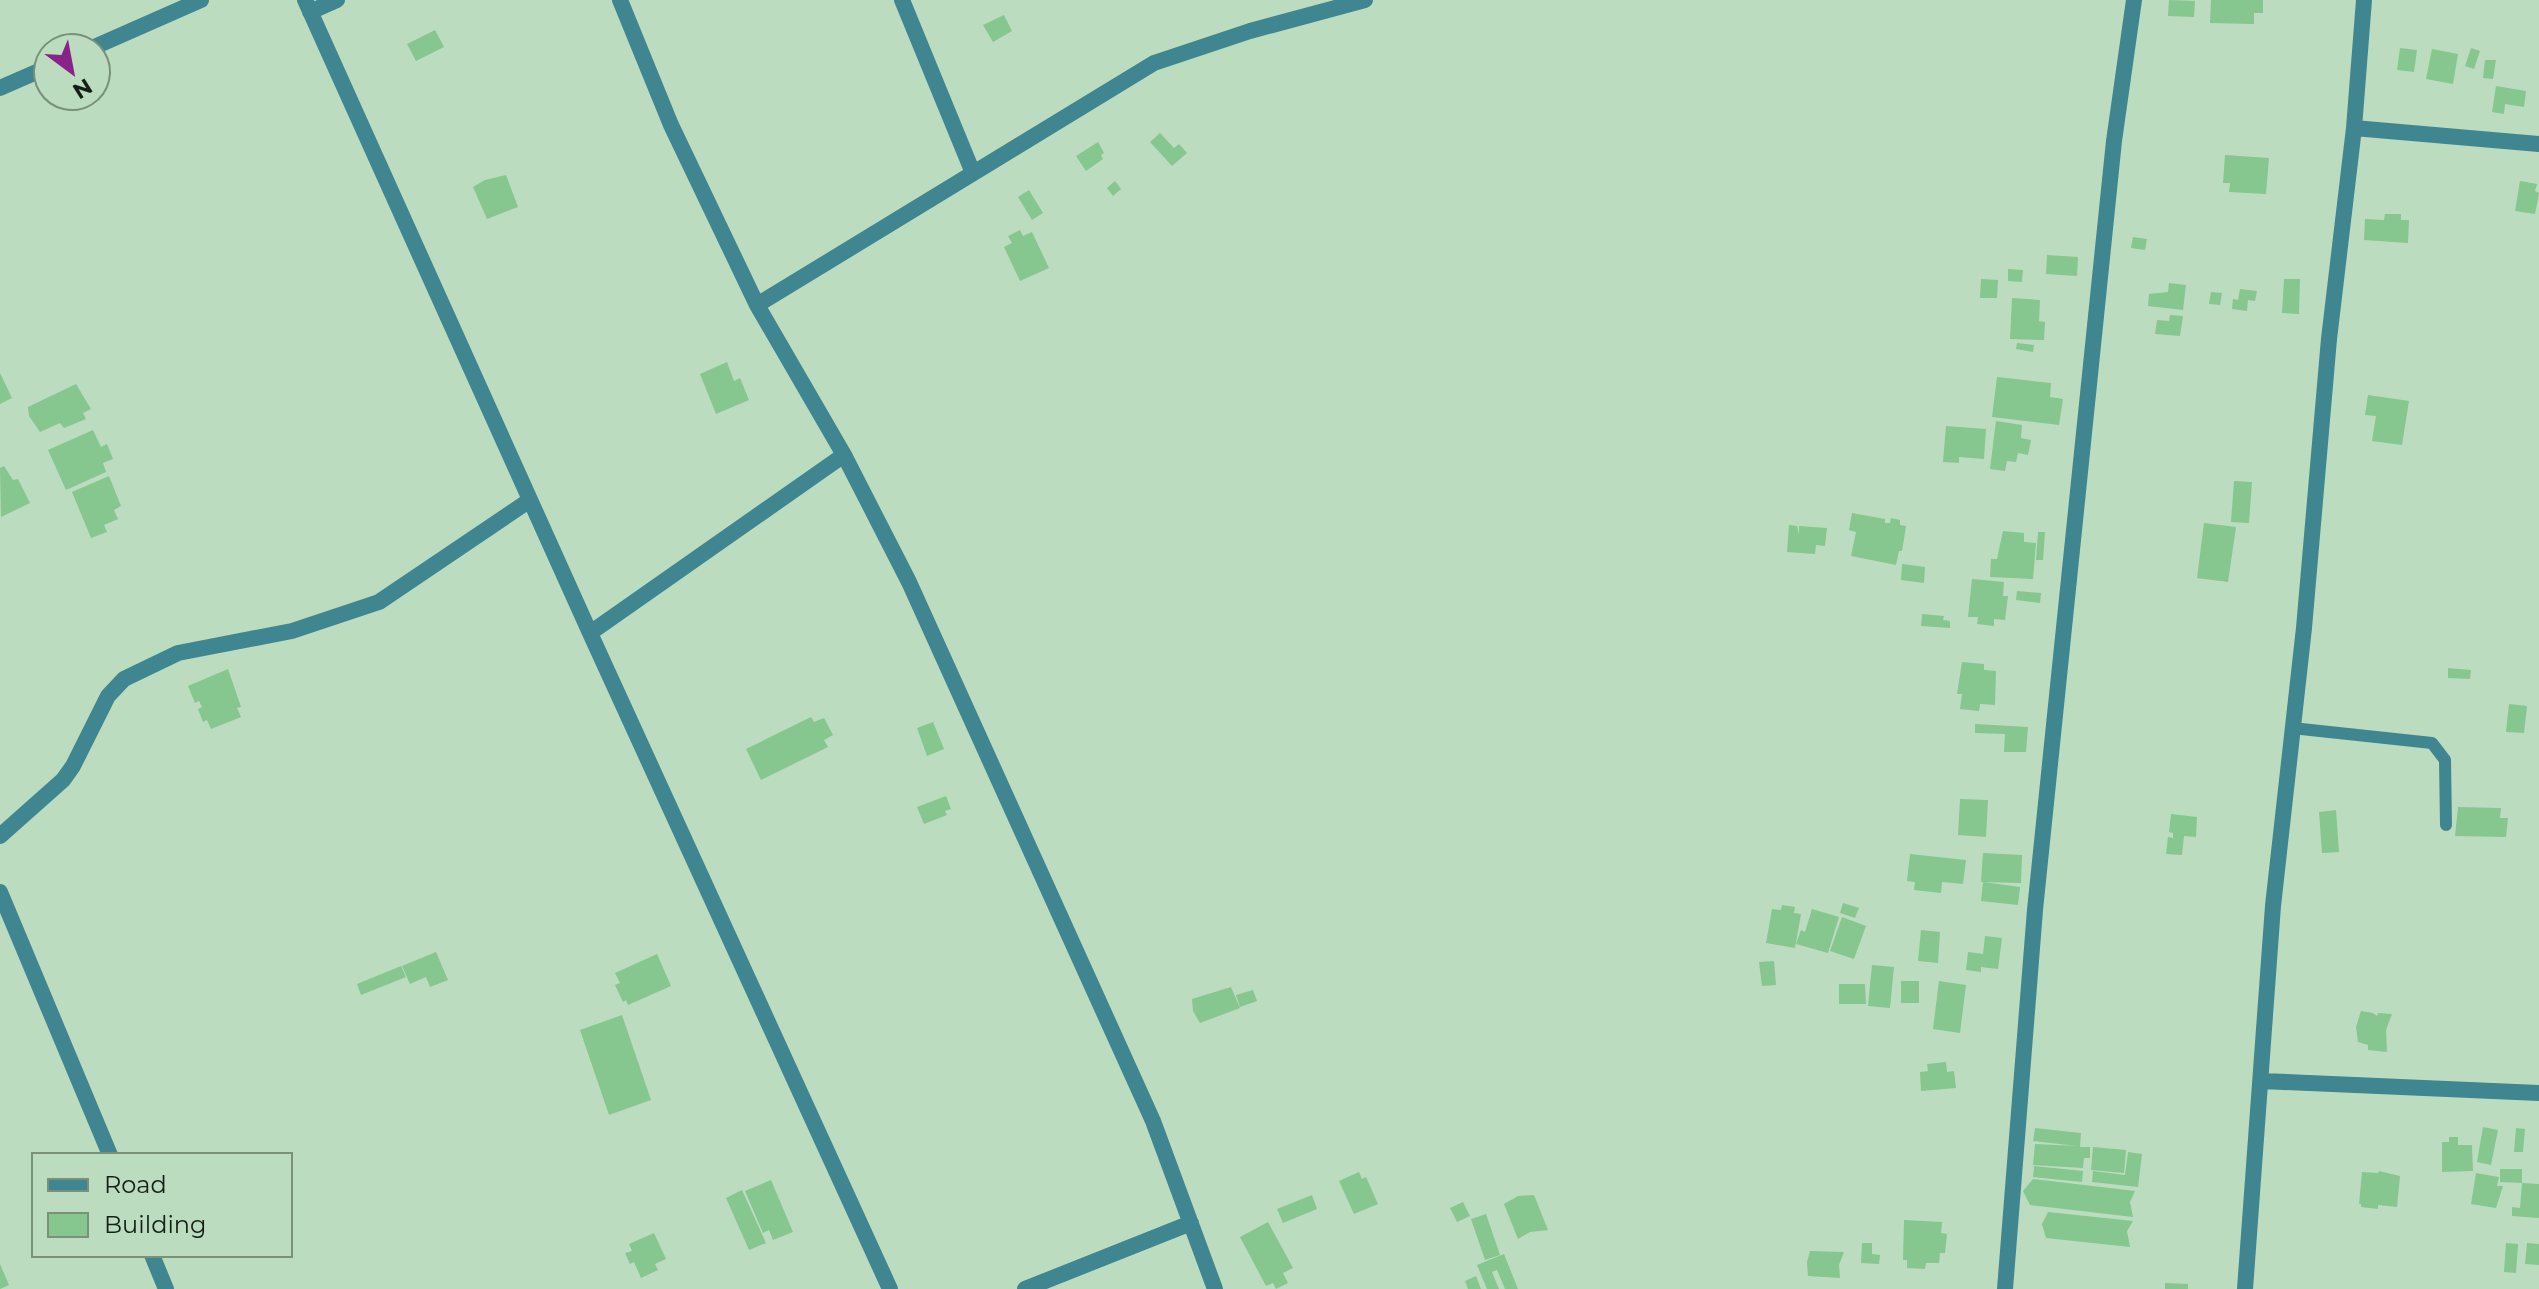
<svg xmlns="http://www.w3.org/2000/svg" width="2539" height="1289" font-family="Montserrat,sans-serif">
	<rect width="100%" height="100%" fill="#bcdcbf"/>
	<path fill="#86c68f" d="M2169,0L2195,1L2194,17L2168,16Z
		M2211,0H2263V13H2254V24L2210,23Z
		M1004,15L1012,31L993,42L983,25Z
		M435,30L444,47L416,61L407,44Z
		M2400,48L2417,50L2414,72L2397,70Z
		M2471,48L2480,51L2474,69L2465,66Z
		M2432,49L2458,54L2453,84L2426,79Z
		M2485,60H2496L2493,79L2483,78Z
		M2496,86L2526,91L2524,107L2505,104L2504,114L2492,112Z
		M1160,133L1174,148L1179,144L1187,153L1172,166L1150,142Z
		M1098,142L1104,153L1101,155L1103,159L1086,171L1076,156Z
		M2225,155L2269,158L2266,194L2229,192L2230,183H2223Z
		M506,175L518,207L487,219L473,187L485,180Z
		M1115,181L1121,189L1113,196L1107,188Z
		M2520,181L2537,184L2535,191L2539,193L2535,214L2515,211Z
		M1029,190L1043,213L1032,220L1018,197Z
		M2385,214H2401V220H2409L2408,243L2364,240L2365,219L2384,220Z
		M1020,230L1023,236L1032,232L1049,268L1020,281L1004,247L1012,243L1008,236Z
		M2133,237L2147,239L2145,250L2131,248Z
		M2047,255L2078,257L2077,276L2046,274Z
		M2008,269L2023,270L2022,282L2008,281Z
		M1981,279L1998,280L1997,298H1980Z
		M2284,279H2300L2299,314L2282,313Z
		M2169,283L2186,285L2183,310L2148,306L2149,294L2168,292Z
		M2240,289L2257,291L2255,301L2248,300L2247,311L2232,309L2233,299L2238,300Z
		M2211,292L2222,293L2220,305L2209,304Z
		M2012,298L2040,300L2039,321L2045,322L2044,340L2010,339Z
		M2170,315L2183,316L2180,336L2155,334L2157,320L2169,321Z
		M2017,343L2034,345L2033,352L2016,349Z
		M727,362L734,381L740,378L749,400L716,414L700,374Z
		M0,373L12,398L0,404Z
		M1997,377L2051,383L2050,397L2063,399L2059,425L1992,417Z
		M76,384L91,409L83,413L86,419L64,428L60,423L40,432L29,416L28,407Z
		M2368,395L2409,401L2402,445L2372,441L2376,416L2365,415Z
		M1996,421L2022,425L2021,438L2031,440L2028,455L2018,453L2016,462L2007,461L2005,471L1990,469Z
		M1946,426L1986,429L1984,459L1959,457V463L1943,462Z
		M93,430L101,447L107,444L113,459L103,463L106,472L66,490L48,450Z
		M4,466L13,480L18,479L30,503L1,517L0,468Z
		M109,476L121,506L114,510L118,519L104,525L107,532L91,538L72,492Z
		M2234,481L2252,482L2249,523L2231,522Z
		M1852,513L1885,519V523H1890L1891,518L1900,520V525L1906,526L1902,551H1899L1896,565L1851,556L1856,532L1849,530Z
		M2204,523L2236,527L2228,582L2197,578Z
		M1789,525L1797,526L1799,535V526L1827,528L1825,546L1816,545L1815,554L1787,552Z
		M2003,531L2024,533V542L2036,543L2033,579L1990,577L1991,559H1997Z
		M2038,532H2045L2043,560H2036Z
		M1902,564L1925,567L1924,583L1901,580Z
		M1972,579L2004,582L2003,596H2008L2005,620L1994,619V626L1977,624L1978,617H1968Z
		M2017,591L2041,593L2040,603L2016,600Z
		M1922,614L1944,616L1943,620L1950,621V628L1921,626Z
		M1962,662L1984,664V670L1996,671L1995,705L1980,704L1979,711L1960,709L1962,694H1957Z
		M2448,668L2471,670L2470,679L2448,678Z
		M228,669L241,707L237,708L241,717L211,729L207,720L203,722L198,709L202,707L199,701L195,703L188,686Z
		M2509,704L2527,706L2524,733L2506,732Z
		M811,717L814,722L824,718L833,735L824,740L828,747L761,780L746,749Z
		M933,722L944,749L927,756L917,728Z
		M1975,724L2028,727L2026,752H2004L2005,734L1975,733Z
		M946,796L951,809L945,811L947,815L924,824L917,807Z
		M1960,799L1988,800L1986,837L1958,835Z
		M2458,807L2501,808L2500,818H2508L2506,837L2455,836Z
		M2336,810L2339,852L2322,853L2319,812Z
		M2171,814L2197,817L2196,837L2184,836L2182,855L2166,854L2168,837L2173,838V833L2169,832Z
		M1983,853L2022,855L2021,883L1981,882Z
		M1910,854L1966,860L1963,884L1942,882L1941,893L1914,890L1915,882L1907,881Z
		M1983,882L2020,887L2018,905L1981,901Z
		M1843,903L1859,908L1855,918L1840,913Z
		M1782,905L1795,907L1794,913L1801,914L1795,948L1766,943L1772,909L1781,910Z
		M1812,909L1839,917L1828,953L1796,944L1801,930L1805,932Z
		M1842,917L1866,926L1854,959L1830,951Z
		M1921,930L1940,932L1938,963L1918,961Z
		M1985,936L2002,938L1998,969L1981,967V972L1966,970L1968,952L1983,954Z
		M436,952L448,980L430,987L426,977L410,984L402,966Z
		M657,954L671,986L628,1005L626,1000L623,1002L615,985L620,983L615,973Z
		M1774,961L1776,985L1762,986L1759,962Z
		M1872,965L1894,967L1890,1008L1868,1006Z
		M401,966L406,977L361,995L357,984Z
		M1901,981H1919V1003H1901Z
		M1939,981L1966,985L1960,1033L1933,1029Z
		M1839,984H1865L1866,1004H1839Z
		M1231,987L1240,1008L1200,1023L1193,1011L1192,999Z
		M1253,990L1257,1001L1240,1007L1236,995Z
		M2361,1011L2373,1013L2377,1016L2378,1013L2392,1014L2386,1030L2387,1052L2368,1050V1045L2358,1042L2356,1027Z
		M622,1015L651,1100L609,1115L580,1030Z
		M1946,1062L1947,1072L1954,1071L1956,1088L1921,1091L1920,1072L1928,1071L1927,1064Z
		M2483,1127L2498,1130L2491,1165L2477,1162Z
		M2035,1128L2081,1133L2080,1147H2090V1158H2084L2083,1168L2033,1165L2035,1144L2077,1146L2033,1141Z
		M2516,1128L2525,1129L2523,1152H2514Z
		M2449,1137H2458V1145H2472L2473,1171L2442,1172V1142H2449Z
		M2093,1147L2126,1150L2124,1173L2091,1170Z
		M2128,1152L2142,1154L2138,1187L2092,1182L2093,1171L2125,1175Z
		M2034,1166L2083,1171L2082,1182L2033,1177Z
		M2500,1169H2522V1183L2500,1182Z
		M2379,1171L2400,1176L2397,1207L2378,1205V1209L2361,1207V1204H2359L2362,1172L2378,1173Z
		M1359,1172L1362,1179L1366,1177L1378,1204L1354,1214L1339,1181Z
		M2476,1173L2499,1177L2497,1186H2503L2496,1208L2471,1204Z
		M2033,1179L2135,1191L2130,1202L2133,1217L2030,1205L2023,1191Z
		M771,1180L793,1232L773,1240L769,1230L763,1233L745,1191Z
		M2522,1183L2539,1184V1218L2512,1216V1207L2520,1208Z
		M742,1190L766,1243L749,1250L726,1198Z
		M1312,1195L1317,1209L1283,1223L1277,1209Z
		M1534,1195L1548,1230L1530,1232L1518,1239L1504,1204L1518,1196Z
		M1463,1202L1470,1216L1457,1222L1450,1208Z
		M2048,1212L2133,1221L2127,1231L2130,1247L2046,1238L2042,1224Z
		M1486,1214L1500,1255L1485,1260L1471,1219Z
		M1904,1220L1942,1222L1941,1233L1947,1234L1945,1253H1940L1939,1263H1926L1925,1269L1907,1268V1260H1903Z
		M1268,1222L1293,1268L1283,1273L1288,1283L1276,1289L1273,1283L1266,1286L1240,1237Z
		M654,1233L666,1259L655,1264L658,1270L641,1278L634,1262L630,1264L625,1253L632,1251L629,1244Z
		M1862,1243H1872V1254L1880,1255L1879,1264L1861,1263Z
		M2506,1243L2518,1244L2516,1273L2504,1272Z
		M2527,1243L2539,1244V1265L2525,1264Z
		M1810,1251L1844,1252L1839,1265L1840,1278L1808,1276L1807,1262Z
		M1504,1254L1518,1289H1505L1497,1270L1492,1272L1499,1289H1487L1477,1265Z
		M0,1264L9,1285L0,1289Z
		M1476,1276L1481,1289H1468L1465,1281Z
		M2165,1283L2188,1284V1289H2165Z"/>
	<g fill="none" stroke-linecap="round" stroke-linejoin="round">
		<path stroke="#3f8690" stroke-width="12" d="M2292,728L2432,743L2445,760L2446,825"/>
		<path stroke="#3f8690" stroke-width="16" d="M305,0L590,633L890,1289
			M620,0L671,125L757,305
			M902,0L973,173
			M310,12L337,0
			M92,48L201,0
			M0,88L48,67
			M2354,128L2539,144
			M590,633L844,455
			M0,836L63,780L73,766L108,696L124,679L178,653L292,631L379,602L530,500
			M0,892L110,1155
			M2262,1081L2539,1093
			M152,1255L166,1289
			M1025,1289L1191,1223
			M1215,1289L1153,1121L909,582L844,455L757,305L1154,63L1250,31L1365,0
			M2005,1289L2035,910L2114,141L2134,0
			M2245,1289L2273,906L2304,628L2329,339L2354,128L2364,0"/>
	</g>
	<rect x="32" y="1153" width="260" height="104" fill="#bcdcbf" stroke="#79917b" stroke-width="2"/>
	<rect x="48" y="1179" width="40" height="12" fill="#3f8690" stroke="#79917b" stroke-width="2"/>
	<text x="104" y="1193" font-size="24" fill="#142015">Road</text>
	<rect x="48" y="1213" width="40" height="24" fill="#86c68f" stroke="#79917b" stroke-width="2"/>
	<text x="104" y="1233" font-size="24" fill="#142015">Building</text>
	<g transform="translate(72 72) rotate(148)"><circle r="38" fill="#bcdcbf" stroke="#79917b" stroke-width="2"/>
	<path d="M0-6L14 30L0 20L-14 30Z" fill="#89238a"/>
	<text y="-12" font-size="22" font-weight="bold" text-anchor="middle" fill="#142015">N</text>
	</g>
</svg>
